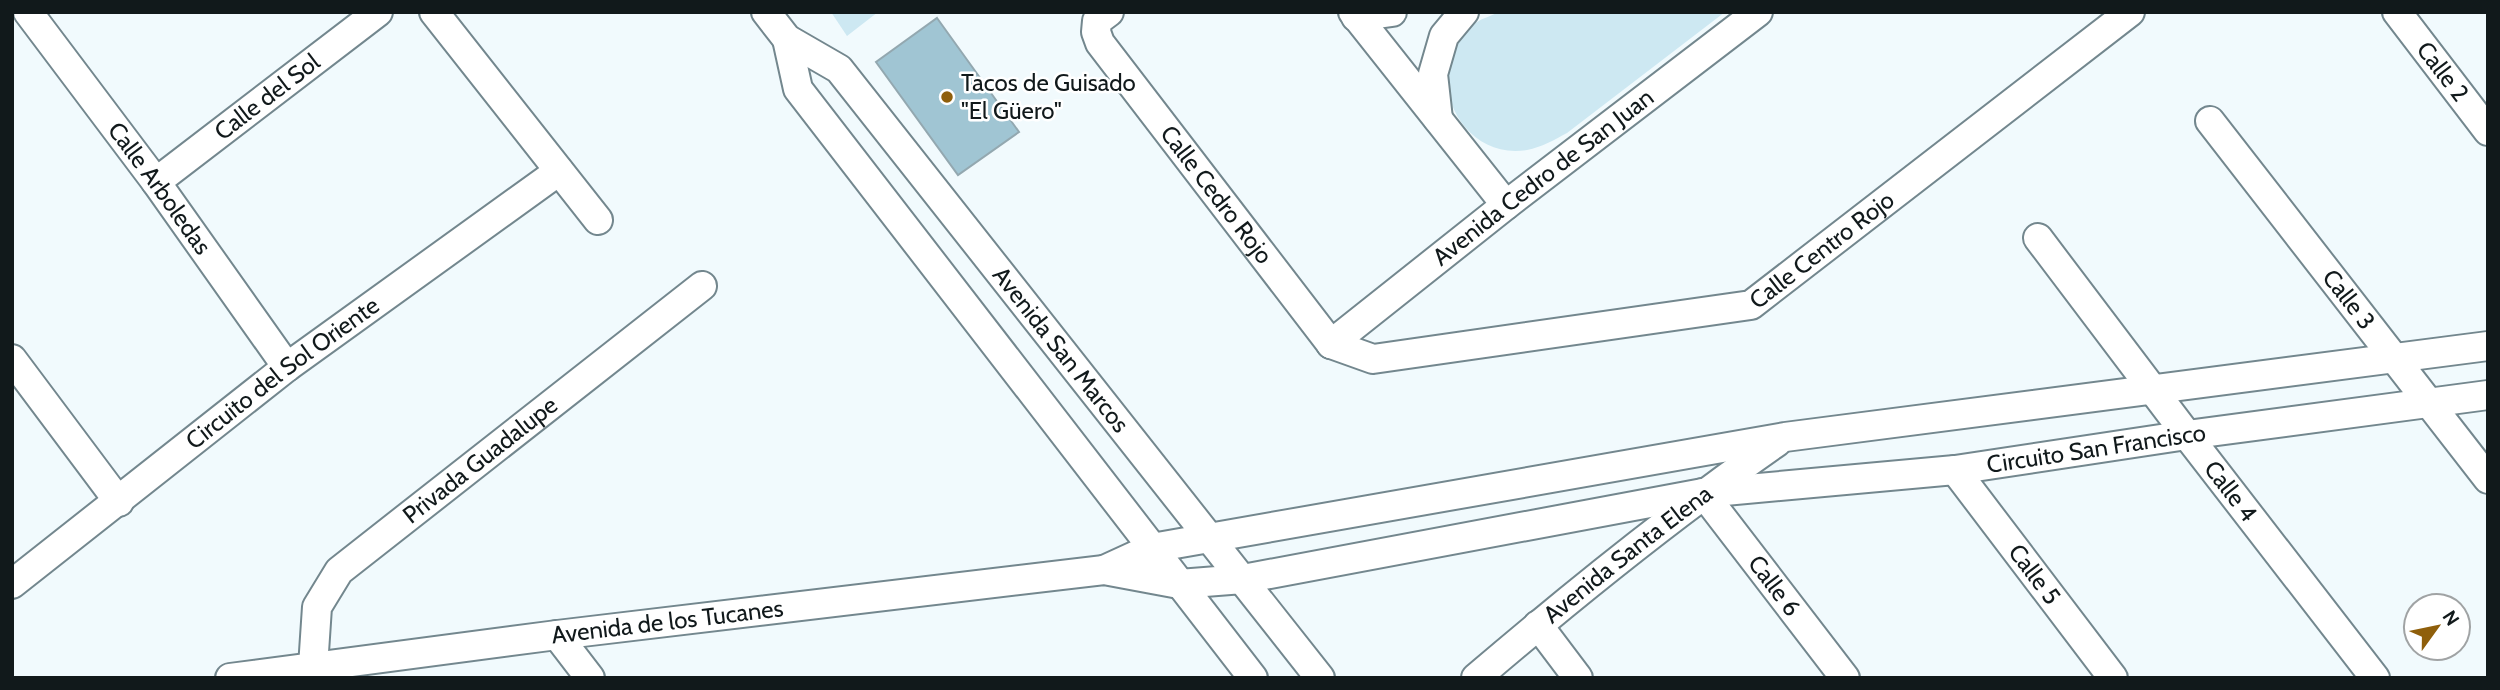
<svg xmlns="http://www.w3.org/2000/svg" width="2500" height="690" font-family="Cabin,sans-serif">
	<rect width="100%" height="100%" fill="#f1fafd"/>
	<path fill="#cde8f2" d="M831,12H878L847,36Z
		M1725,12L1567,133C1554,140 1542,147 1527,150C1455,162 1416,61 1477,22C1483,18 1491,16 1497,13Z"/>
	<path fill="#a0c5d3" stroke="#93a8b0" stroke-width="2" d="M937,18L1019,132L958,175L876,62Z"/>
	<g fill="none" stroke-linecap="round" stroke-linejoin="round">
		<g stroke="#73878e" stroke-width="32">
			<g id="minor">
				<path id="s1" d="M28,12L156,182L287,367"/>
				<path d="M434,12L598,220"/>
				<path id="s2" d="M766,12L787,39L839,69L1320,678"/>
				<path id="s3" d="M1109,12L1097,21L1096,32L1100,43L1331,344"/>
				<path d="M1353,12L1506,205"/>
				<path id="s4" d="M2397,12L2488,131"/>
				<path d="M1356,17L1392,12"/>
				<path d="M787,39L798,89L1253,678"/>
				<path d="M1438,119L1433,74L1444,36L1464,12"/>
				<path id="s5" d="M2210,121L2488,479"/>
				<path id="s6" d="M156,182L378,12"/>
				<path id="s7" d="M2038,238L2187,435L2375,678"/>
				<path id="s8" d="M1331,344L1373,359L1751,305L2130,12"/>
				<path id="s9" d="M1331,344L1506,205L1758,12"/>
				<path d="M12,359L119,502"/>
				<path id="s10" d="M1955,470L2113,678"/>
				<path id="s11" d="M1703,493L1845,678"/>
				<path d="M1104,570L1152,548L1785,437L2488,346"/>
				<path id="s12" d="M12,584L287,367L559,171"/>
				<path d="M1538,625L1578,678"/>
				<path d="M557,635L590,678"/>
				<path id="s13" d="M230,678L557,635L1104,570L1179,584L1243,579L1703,493L1955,470L2187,435L2488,395"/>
				<path id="s14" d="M322,678L313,667L317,607L339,571L702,286"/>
				<path id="s15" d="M1476,678C1573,595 1672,515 1777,442"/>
			</g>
		</g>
		<use href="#minor" stroke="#fff" stroke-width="28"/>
	</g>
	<circle fill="#8f5f0b" stroke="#fff" stroke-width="2.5" cx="947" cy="97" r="7"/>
	<g text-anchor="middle" stroke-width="5" stroke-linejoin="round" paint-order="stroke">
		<g font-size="24" fill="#11191b" stroke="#fff">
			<text dy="8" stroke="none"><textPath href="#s4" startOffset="75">Calle 2</textPath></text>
			<text dy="8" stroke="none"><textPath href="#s6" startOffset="140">Calle del Sol</textPath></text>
			<text dy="8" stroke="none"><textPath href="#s9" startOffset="270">Avenida Cedro de San Juan</textPath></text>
			<text dy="8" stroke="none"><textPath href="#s1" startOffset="220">Calle Arboledas</textPath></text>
			<text dy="8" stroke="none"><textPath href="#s3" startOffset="229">Calle Cedro Rojo</textPath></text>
			<text dy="8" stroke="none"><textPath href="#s8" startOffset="516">Calle Centro Rojo</textPath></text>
			<text dy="8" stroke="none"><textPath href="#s5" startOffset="226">Calle 3</textPath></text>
			<text dy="8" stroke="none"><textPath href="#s2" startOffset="452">Avenida San Marcos</textPath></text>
			<text dy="8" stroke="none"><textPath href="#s12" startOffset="343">Circuito del Sol Oriente</textPath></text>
			<text dy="8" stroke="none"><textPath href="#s13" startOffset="1885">Circuito San Francisco</textPath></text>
			<text dy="8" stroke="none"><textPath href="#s14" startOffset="296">Privada Guadalupe</textPath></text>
			<text dy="8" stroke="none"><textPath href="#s7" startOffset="318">Calle 4</textPath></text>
			<text dy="8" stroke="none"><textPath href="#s15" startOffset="196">Avenida Santa Elena</textPath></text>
			<text dy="8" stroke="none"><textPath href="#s10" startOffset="131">Calle 5</textPath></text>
			<text dy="8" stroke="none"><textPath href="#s11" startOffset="117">Calle 6</textPath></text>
			<text dy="8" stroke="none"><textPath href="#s13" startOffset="441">Avenida de los Tucanes</textPath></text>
		</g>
		<g font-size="24" fill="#11191b" stroke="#fff" text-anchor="start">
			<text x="961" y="91">Tacos de Guisado<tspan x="961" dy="28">"El Güero"</tspan></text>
		</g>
	</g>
	<rect width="2500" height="690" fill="none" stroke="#11191b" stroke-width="28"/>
	<g transform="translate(2437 627) rotate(57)"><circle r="33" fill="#ffffff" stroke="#a0a3a4" stroke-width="2"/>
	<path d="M0-5L12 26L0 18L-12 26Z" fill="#8f5f0b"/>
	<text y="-10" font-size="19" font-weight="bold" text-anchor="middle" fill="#11191b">N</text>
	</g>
</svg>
